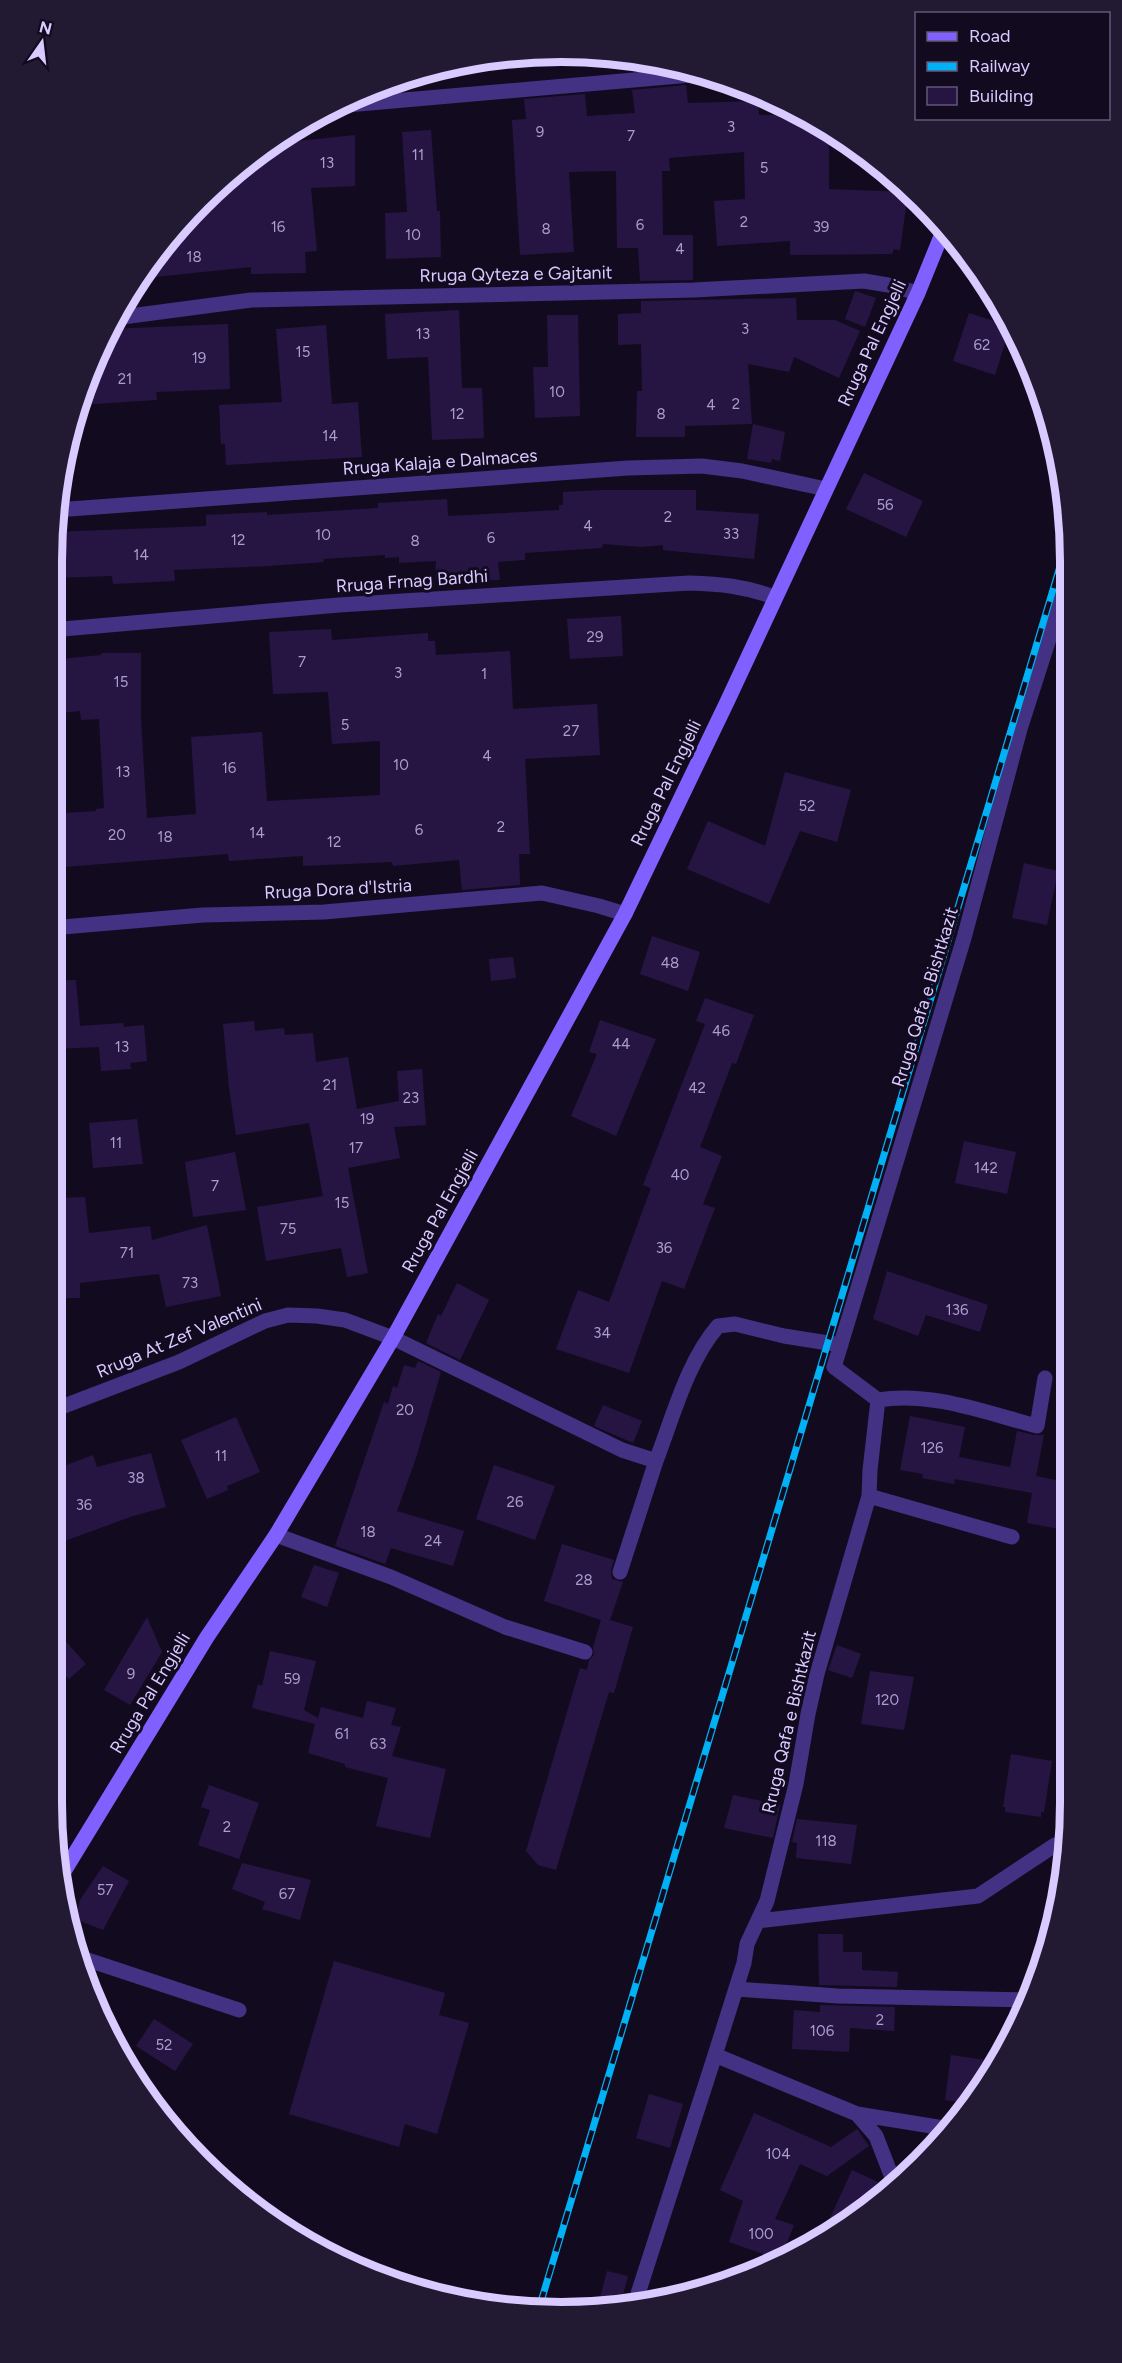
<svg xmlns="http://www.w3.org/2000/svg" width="1122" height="2363" font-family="Figtree,sans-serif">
	<rect width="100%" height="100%" fill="#120b20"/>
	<path fill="#261543" d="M686,85L688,103L758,101L759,115H800L829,132V189L907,192L908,193L900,250L894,249L892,254L790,255V241L717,246L714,201L745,199L744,152L669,158L670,171H662L663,235H693V280L640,281L638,248H617L616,171L569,172L574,252L520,255L512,120L526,119L524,99L585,94L587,116L635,113L632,90Z
		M431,130L437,211H440L441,257L386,259L385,213L407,212L402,132Z
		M355,135V186L311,188L317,251L305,252L306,273L251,274V267L136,279L200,201L269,144Z
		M855,291L876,298L865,327L845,319Z
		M796,298L797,320H835L860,331L839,378L794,357L789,372L748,364L752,424L685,426V437H636L637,391H642L641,344L618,345V314L641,313V301Z
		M459,310L462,388H482L484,438L432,440L428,357L387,359L385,314Z
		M969,313L1009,326L1010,328L995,375L953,361Z
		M547,315H578L580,416L535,418L533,367H548Z
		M228,324L230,389L156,392L157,400L78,405L90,366L109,329Z
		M326,325L332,404L358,402L362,457L226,465L225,444H221L219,405L282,402L276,329Z
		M753,424L785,432L780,461L772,459L771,463L747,459Z
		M864,473L923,501L906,537L846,509Z
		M602,490H696V510L759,514L754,559L663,550V545L642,547L603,544L602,548L525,553V560L498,562L500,580L435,579L436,561L399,563V557L385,558V555L323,559L324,562L269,566L174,570L175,581L113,584L112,576L51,578L54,532L206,526V515L267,512V515L378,508V503L447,499L448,516L559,510V505H563V492Z
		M621,616L623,656L570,659L567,619Z
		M331,629L332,640L428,633V641H435L436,655L510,651L513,709L597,704L600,755L525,759L530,854H519L520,885L462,890L459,860L393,866L392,862L303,866V856L229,861L228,854L51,868V814L96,811V809L104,808L99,719L81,720L80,711L51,714V660L101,655V653H141V720L147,818L196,814L191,737L262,732L267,801L380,795V741L332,744L328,692L273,694L269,632Z
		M785,772L851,790L837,842L800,831L769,904L687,869L708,821L765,846Z
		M1024,863L1058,871L1047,925L1012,918Z
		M652,936L700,952L688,991L640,974Z
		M513,957L516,978L491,981L489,959Z
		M76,980L80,1026L123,1023L124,1027L144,1025L147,1061L130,1063L131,1069L101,1071L99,1047L51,1049V981Z
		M705,998L754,1015L736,1064L732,1063L700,1147L722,1156L703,1204L715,1208L684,1289L662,1281L629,1373L556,1349L578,1290L609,1302L651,1188L643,1185L705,1024L696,1021Z
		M600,1020L656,1039L616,1136L571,1116L597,1054L589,1052Z
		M254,1021L255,1031L284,1028L285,1035L313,1033L316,1062L348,1057L357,1109L399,1101L397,1071L422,1069L426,1125L394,1127L400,1158L348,1168L368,1273L347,1277L341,1248L266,1261L257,1207L323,1196L309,1123L236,1135L229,1088L223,1024Z
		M137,1119L143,1164L93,1168L89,1123Z
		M964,1141L1016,1152L1007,1194L955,1183Z
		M235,1152L246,1210L193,1217L185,1162Z
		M85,1197L89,1233L150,1226L152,1240L207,1225L221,1296L166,1307L159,1274L80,1283V1298H51V1230H65L63,1198Z
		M887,1271L988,1305L980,1332L926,1315L918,1336L873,1319Z
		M457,1283L489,1300L460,1360L426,1343L438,1314L441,1316Z
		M418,1361L441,1372L416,1458L397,1511L464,1531L453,1566L391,1548L385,1564L335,1546L384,1402L388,1404L393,1386L397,1388L404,1365L415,1368Z
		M603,1405L642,1421L633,1443L594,1426Z
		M910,1416L965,1427L959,1457L1010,1467L1017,1431L1034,1435H1044L1036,1476L1070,1483V1531L1027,1523L1032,1493L955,1479L954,1484L922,1478L923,1474L900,1470Z
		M236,1417L260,1472L227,1486L228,1490L207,1499L181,1440Z
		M151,1453L166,1507L133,1516L51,1546V1471L93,1455L97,1467Z
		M494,1465L555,1486L535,1540L476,1519Z
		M562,1544L614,1560L611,1570L612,1579L623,1582L610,1620L633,1627L614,1693L609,1692L556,1870L538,1865L526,1851L580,1668L587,1670L589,1660L594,1655L593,1647L601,1620L544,1601Z
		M314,1565L339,1573L327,1607L301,1597Z
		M147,1617L162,1652L130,1705L104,1690Z
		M51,1625L86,1664L69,1679L66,1676L51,1689Z
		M837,1645L861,1654L852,1678L828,1670Z
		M270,1651L316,1661L304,1710L318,1718L321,1707L363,1718L367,1701L396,1708L391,1725L401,1727L392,1756L446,1769L430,1838L376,1826L388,1778L345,1767V1764L308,1753L315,1724L252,1708L258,1684L262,1686Z
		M870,1671L914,1677L904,1730L861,1724Z
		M1011,1754L1052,1761L1044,1812H1041V1817L1005,1812V1807H1003Z
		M209,1785L259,1803L239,1859L198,1845L210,1810L201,1807Z
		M733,1795L780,1805L773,1838L724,1828Z
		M797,1819L857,1825L851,1864L796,1858L797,1843L792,1842Z
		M242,1863L311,1880L300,1920L262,1909L265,1902L232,1889Z
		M103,1866L129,1881L103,1930L75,1919L80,1900Z
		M818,1934H843V1952H862V1970L898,1972L897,1987L819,1985Z
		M334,1961L445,1993L439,2015L469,2023L437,2134L405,2124L399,2147L289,2114Z
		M820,2005L895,2007L894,2031L850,2028L849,2052L792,2049L794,2010L820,2012Z
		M154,2019L193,2044L175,2071L136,2046Z
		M951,2055L992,2061L966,2103L945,2100Z
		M649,2094L683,2104L670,2148L636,2138Z
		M754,2113L831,2147L857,2129L869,2146L827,2176L800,2164L775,2219L794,2225L780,2260L729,2242L743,2201L720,2190Z
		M852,2170L878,2182L871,2198L820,2240Z
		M607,2271L628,2276L621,2303L600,2298Z"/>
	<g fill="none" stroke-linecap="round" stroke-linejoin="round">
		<path stroke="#433183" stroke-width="15" d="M336,106L702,74
			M115,318L251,300L694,290L864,281L888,285L918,293
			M56,510L628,468L702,466L742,471L826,489
			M51,630L339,605L689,583C721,584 743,586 774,597
			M51,928L203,915L324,912L542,893L599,906L625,914
			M878,1400C931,1391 986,1413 1037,1426L1045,1378
			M51,1411L179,1362L265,1321L288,1315L317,1316L345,1320L393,1338L622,1450L656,1461L620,1572
			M656,1461C673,1417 687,1362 718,1326L735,1324L784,1336L841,1345
			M869,1496L1012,1537
			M276,1535L391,1577L505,1627L585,1652
			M758,1921L978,1896L1055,1845
			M76,1956L239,2010
			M736,1989L838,1996L1031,2000
			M715,2055L857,2114L876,2136L893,2180
			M857,2114L950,2129
			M634,2306L715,2055L744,1963L747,1944L767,1901L796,1784L808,1714L817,1674L869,1496L870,1470L878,1400L834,1367L964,938L1020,729L1067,583"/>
		<path stroke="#8061ff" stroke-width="15" d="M63,1873L207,1637L276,1535L393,1338L625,914L727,702L918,293L944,229"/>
		<g stroke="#00b1f5" stroke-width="7">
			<path id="rail" d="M540,2305L1067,543"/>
		</g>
		<use href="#rail" stroke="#120b20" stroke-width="4.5" stroke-dasharray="14" stroke-linecap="butt"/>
	</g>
	<g text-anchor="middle" stroke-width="6" stroke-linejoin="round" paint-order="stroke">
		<g font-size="15" fill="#ac9dd0">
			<text x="731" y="132">3</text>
			<text x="540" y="137">9</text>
			<text x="631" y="141">7</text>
			<text x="418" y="160">11</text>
			<text x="327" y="168">13</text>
			<text x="764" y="173">5</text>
			<text x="744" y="227">2</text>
			<text x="640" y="230">6</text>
			<text x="278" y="232">16</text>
			<text x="821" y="232">39</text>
			<text x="546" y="234">8</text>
			<text x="413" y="240">10</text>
			<text x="680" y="254">4</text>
			<text x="194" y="262">18</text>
			<text x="745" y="334">3</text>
			<text x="423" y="339">13</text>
			<text x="982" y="350">62</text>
			<text x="303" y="357">15</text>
			<text x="199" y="363">19</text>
			<text x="125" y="384">21</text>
			<text x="557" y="397">10</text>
			<text x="736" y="409">2</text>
			<text x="711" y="410">4</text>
			<text x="457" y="419">12</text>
			<text x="661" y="419">8</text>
			<text x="330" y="441">14</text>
			<text x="885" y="510">56</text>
			<text x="668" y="522">2</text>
			<text x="588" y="531">4</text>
			<text x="731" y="539">33</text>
			<text x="323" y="540">10</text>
			<text x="491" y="543">6</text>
			<text x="238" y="545">12</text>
			<text x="415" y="546">8</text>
			<text x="141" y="560">14</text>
			<text x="595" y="642">29</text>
			<text x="302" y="667">7</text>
			<text x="398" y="678">3</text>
			<text x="484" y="679">1</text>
			<text x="121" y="687">15</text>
			<text x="345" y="730">5</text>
			<text x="571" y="736">27</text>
			<text x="487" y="761">4</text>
			<text x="401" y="770">10</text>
			<text x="229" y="773">16</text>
			<text x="123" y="777">13</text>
			<text x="807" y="811">52</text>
			<text x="501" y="832">2</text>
			<text x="419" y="835">6</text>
			<text x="257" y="838">14</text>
			<text x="117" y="840">20</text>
			<text x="165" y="842">18</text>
			<text x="334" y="847">12</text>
			<text x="670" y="968">48</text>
			<text x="721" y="1036">46</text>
			<text x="621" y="1049">44</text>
			<text x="122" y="1052">13</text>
			<text x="330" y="1090">21</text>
			<text x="697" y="1093">42</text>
			<text x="411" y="1103">23</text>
			<text x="367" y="1124">19</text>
			<text x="116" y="1148">11</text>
			<text x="356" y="1153">17</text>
			<text x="986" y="1173">142</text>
			<text x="680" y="1180">40</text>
			<text x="215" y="1191">7</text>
			<text x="342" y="1208">15</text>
			<text x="288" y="1234">75</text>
			<text x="664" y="1253">36</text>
			<text x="127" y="1258">71</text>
			<text x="190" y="1288">73</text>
			<text x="957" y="1315">136</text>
			<text x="602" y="1338">34</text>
			<text x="405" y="1415">20</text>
			<text x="932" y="1453">126</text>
			<text x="221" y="1461">11</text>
			<text x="136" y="1483">38</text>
			<text x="515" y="1507">26</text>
			<text x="84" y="1510">36</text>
			<text x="368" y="1537">18</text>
			<text x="433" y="1546">24</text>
			<text x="584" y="1585">28</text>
			<text x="131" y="1679">9</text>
			<text x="292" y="1684">59</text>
			<text x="887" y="1705">120</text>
			<text x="342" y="1739">61</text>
			<text x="378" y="1749">63</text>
			<text x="227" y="1832">2</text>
			<text x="826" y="1846">118</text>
			<text x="105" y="1895">57</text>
			<text x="287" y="1899">67</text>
			<text x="880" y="2025">2</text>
			<text x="822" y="2036">106</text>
			<text x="164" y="2050">52</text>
			<text x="778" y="2159">104</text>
			<text x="761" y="2239">100</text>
		</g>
		<g font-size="18" fill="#d9caff" stroke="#120b20">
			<text transform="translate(516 274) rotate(-1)" y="6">Rruga Qyteza e Gajtanit</text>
			<text transform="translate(872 343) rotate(-65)" y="6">Rruga Pal Engjelli</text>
			<text transform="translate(440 462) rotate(-4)" y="6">Rruga Kalaja e Dalmaces</text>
			<text transform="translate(412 581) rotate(-4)" y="6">Rruga Frnag Bardhi</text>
			<text transform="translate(666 783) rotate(-64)" y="6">Rruga Pal Engjelli</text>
			<text transform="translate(338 889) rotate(-3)" y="6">Rruga Dora d'Istria</text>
			<text transform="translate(925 997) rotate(-73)" y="6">Rruga Qafa e Bishtkazit</text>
			<text transform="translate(440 1211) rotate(-61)" y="6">Rruga Pal Engjelli</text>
			<text transform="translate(179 1338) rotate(-23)" y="6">Rruga At Zef Valentini</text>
			<text transform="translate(150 1693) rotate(-59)" y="6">Rruga Pal Engjelli</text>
			<text transform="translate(789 1722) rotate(-77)" y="6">Rruga Qafa e Bishtkazit</text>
		</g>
	</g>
	<path d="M0 0H1122V2363H0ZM561 62H561A499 499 0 0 1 1060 561V1803A499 499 0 0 1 561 2302H561A499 499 0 0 1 62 1803V561A499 499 0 0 1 561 62Z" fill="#221a32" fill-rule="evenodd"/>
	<path fill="none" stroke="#d9caff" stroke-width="8" d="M561 62H561A499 499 0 0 1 1060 561V1803A499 499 0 0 1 561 2302H561A499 499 0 0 1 62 1803V561A499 499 0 0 1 561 62Z"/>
	<rect x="915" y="12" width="195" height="108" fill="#120b20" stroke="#625779" stroke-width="1.5"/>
	<rect x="927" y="32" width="30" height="9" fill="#8061ff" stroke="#625779" stroke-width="1.5"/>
	<text x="969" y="42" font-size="18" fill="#d9caff">Road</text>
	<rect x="927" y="62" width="30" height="9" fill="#00b1f5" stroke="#625779" stroke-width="1.5"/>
	<text x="969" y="72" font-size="18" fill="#d9caff">Railway</text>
	<rect x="927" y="87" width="30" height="18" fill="#261543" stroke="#625779" stroke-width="1.5"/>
	<text x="969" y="102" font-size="18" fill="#d9caff">Building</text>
	<g transform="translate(42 42) rotate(14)" stroke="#120b20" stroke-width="4.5" paint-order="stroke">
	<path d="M0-4.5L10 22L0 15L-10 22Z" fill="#d9caff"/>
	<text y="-9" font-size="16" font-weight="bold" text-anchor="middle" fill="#d9caff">N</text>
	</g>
</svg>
